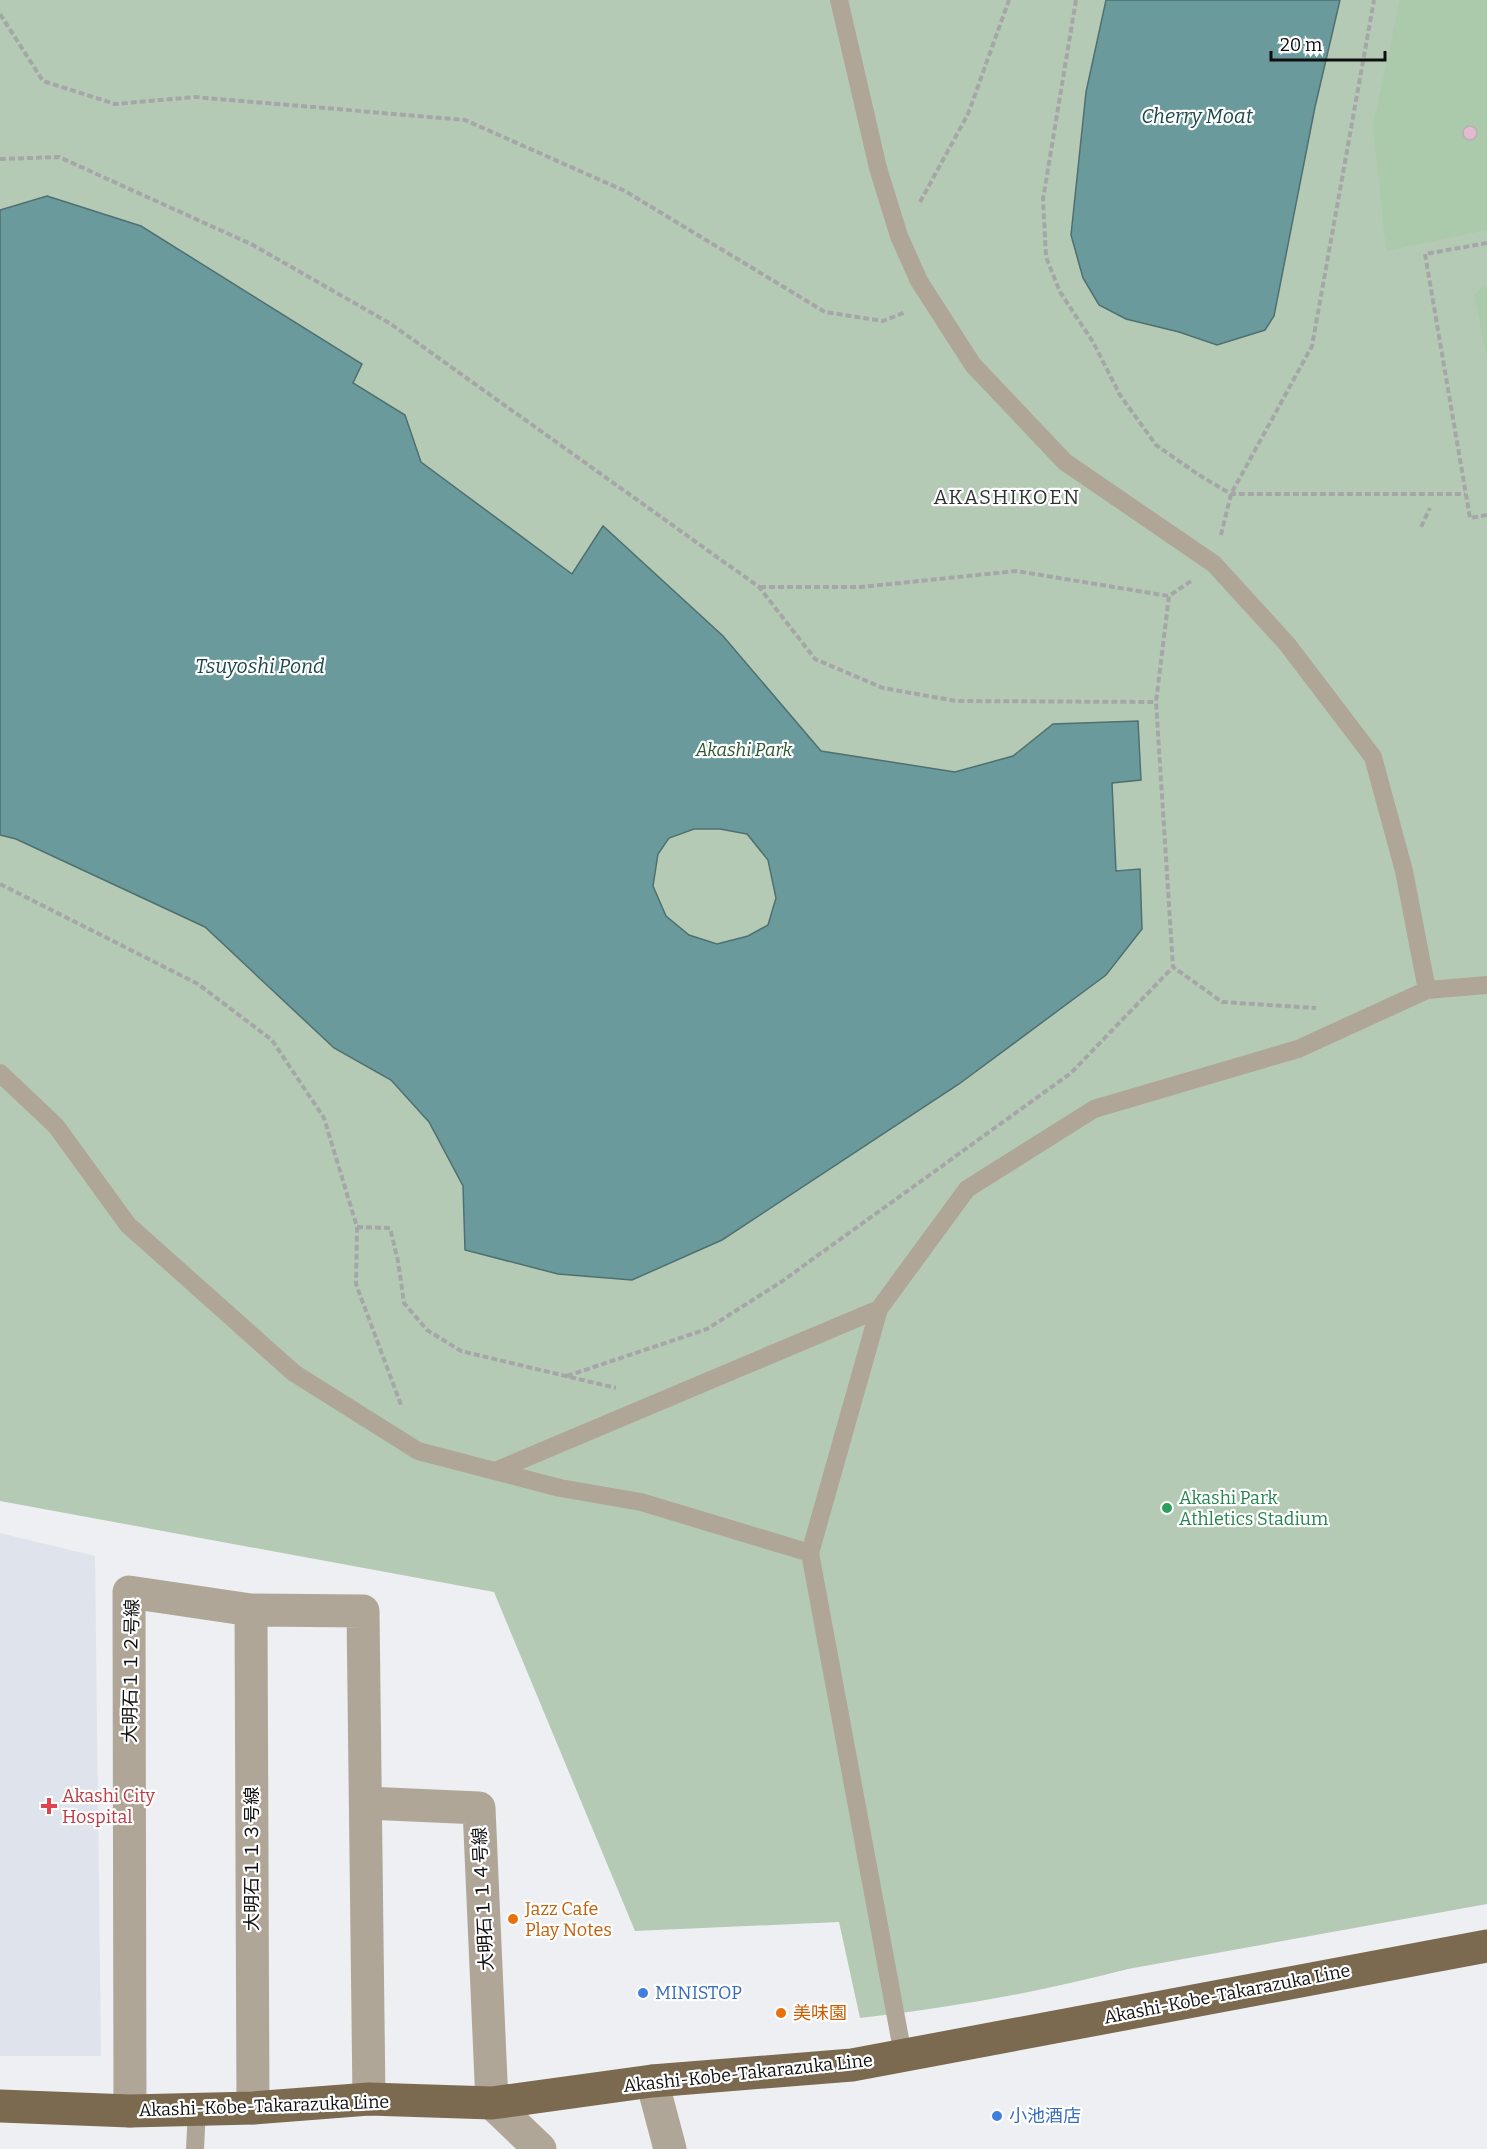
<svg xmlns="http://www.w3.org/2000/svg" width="1487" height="2149" font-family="Bitter,'Noto Sans JP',serif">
	<rect width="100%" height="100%" fill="#eeeff2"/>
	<path fill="#dfe3ec" d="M0,1533L95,1556L101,2056H0Z"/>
	<path fill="#b5cab5" d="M0,0H1487V1904L1128,1969C1040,1992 950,2008 860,2018L839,1922L635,1931L494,1592L0,1501Z"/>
	<path fill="#abc9ab" d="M1400,0H1487V230L1386,251L1373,125Z
		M1487,285V357L1474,294Z"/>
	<path fill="#6a9a9b" stroke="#4f7071" stroke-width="1.5" fill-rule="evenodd" d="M1106,0H1340L1315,107L1274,316L1265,330L1217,345L1179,332L1126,319L1099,305L1083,278L1071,235L1086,92Z
		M47,196L141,226L362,364L353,383L405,415L421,462L572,574L603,526L723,636L821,751L955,772L1013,756L1053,724L1138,721L1141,780L1112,783L1116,871L1140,869L1142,929L1106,975L959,1084L722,1240L632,1280L558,1274L465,1250L463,1186L429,1122L391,1080L334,1048L205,927L16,839L0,835V210ZM694,829H720L747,834L768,860L776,898L768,925L748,936L717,944L689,935L666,916L653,886L658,854L669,838Z"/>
	<path fill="#e2bbcf" stroke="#b4b0b2" stroke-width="1.5" d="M1463 133a7 7 0 1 1 14 0a7 7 0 1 1-14 0Z"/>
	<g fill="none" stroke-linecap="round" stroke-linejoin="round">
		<path stroke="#a6a6a9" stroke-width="4" stroke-dasharray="6 3" stroke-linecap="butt" d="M1076,0L1043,199L1046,257L1060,292L1093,342L1120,395L1156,445L1199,475L1231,494H1465
			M0,14L43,81L115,104L195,97L465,120L625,191L825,312L883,321L906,312
			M0,159L59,157L253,245L391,324L759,587L815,659L883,688L956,701L1156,702
			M920,202L968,114L1009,0
			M1487,243L1425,254L1470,518L1487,515
			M1421,527L1430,508
			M1221,535L1231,494L1312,346L1374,0
			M1191,581L1169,596L1156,702L1173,967L1222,1002L1316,1008
			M760,587H861L1016,571L1169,596
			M0,884L198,984L272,1040L324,1118L357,1227L356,1284L401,1405
			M357,1227L390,1228L398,1261L404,1303L427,1330L461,1351L616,1388
			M567,1376L707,1329L781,1282L1071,1073L1173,967"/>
		<path stroke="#b0a698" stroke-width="18" d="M839,0L878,168L899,236L919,281L973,365L1065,462L1214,564L1287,644L1373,757L1404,871L1427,990
			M0,1073L56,1126L128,1225L294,1373L418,1451L560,1488L641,1502L810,1553
			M495,1471L879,1309
			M903,2055L810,1553L879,1309L967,1189L1094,1109L1298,1049L1427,990L1487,985
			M195,2149L197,2109"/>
		<path stroke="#b0a698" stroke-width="33" d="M251,1610L253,2108
			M366,1803L479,1808L492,2103
			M652,2081L670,2149
			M130,2111L129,1592L251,1610L363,1611L369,2099"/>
		<path stroke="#b0a698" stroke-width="33" d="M492,2103L540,2149"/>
		<path stroke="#7c6a50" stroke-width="33" d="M0,2106L130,2111L253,2108L369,2099L492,2103L652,2081L852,2065L1487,1946"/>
	</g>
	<circle fill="#2e9e5b" stroke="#fff" stroke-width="2" cx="1167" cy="1508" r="6"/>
	<path fill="#e0444e" stroke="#fff" stroke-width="2" d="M46 1797h6v6h6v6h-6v6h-6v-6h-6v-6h6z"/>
	<g fill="#e8710a" stroke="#fff" stroke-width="2">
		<circle cx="513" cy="1919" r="6"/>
		<circle cx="781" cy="2013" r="6"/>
	</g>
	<g fill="#3f7fe0" stroke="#fff" stroke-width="2">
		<circle cx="643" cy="1993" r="6"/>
		<circle cx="997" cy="2116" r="6"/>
	</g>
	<g text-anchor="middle" stroke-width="4.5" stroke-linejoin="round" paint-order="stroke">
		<g font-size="18" font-style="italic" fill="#2d572e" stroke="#fff">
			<text x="744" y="756">Akashi Park</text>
		</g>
		<g font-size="18" fill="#27864d" stroke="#fff" text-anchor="start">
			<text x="1179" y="1504">Akashi Park<tspan x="1179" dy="21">Athletics Stadium</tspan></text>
		</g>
		<g font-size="18" fill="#0f0f10" stroke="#fff">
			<text transform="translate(131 1671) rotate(-89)" y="6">大明石１１２号線</text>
			<text transform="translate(252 1859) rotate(-90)" y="6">大明石１１３号線</text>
			<text transform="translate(483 1899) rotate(-93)" y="6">大明石１１４号線</text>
			<text transform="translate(1227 1994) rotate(-11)" y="6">Akashi-Kobe-Takarazuka Line</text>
			<text transform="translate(748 2073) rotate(-6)" y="6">Akashi-Kobe-Takarazuka Line</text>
			<text transform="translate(264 2106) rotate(-2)" y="6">Akashi-Kobe-Takarazuka Line</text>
		</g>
		<g font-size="18" fill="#be3a42" stroke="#fff" text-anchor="start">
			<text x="62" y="1802">Akashi City<tspan x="62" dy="21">Hospital</tspan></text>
		</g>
		<g font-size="18" fill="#c56008" stroke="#fff" text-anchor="start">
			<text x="525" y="1915">Jazz Cafe<tspan x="525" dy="21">Play Notes</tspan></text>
			<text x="793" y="2019">美味園</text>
		</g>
		<g font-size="18" fill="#366cbe" stroke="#fff" text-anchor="start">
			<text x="655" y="1999">MINISTOP</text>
			<text x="1009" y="2122">小池酒店</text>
		</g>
		<g font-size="20" font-style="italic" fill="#1b484a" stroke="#fff">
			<text x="1197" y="123">Cherry Moat</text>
			<text x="260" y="673">Tsuyoshi Pond</text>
		</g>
		<g font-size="20" letter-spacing="1.5" fill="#313234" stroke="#fff">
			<text x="1007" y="504">AKASHIKOEN</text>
		</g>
	</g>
	<path d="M1271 51v9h114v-9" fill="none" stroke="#0f0f10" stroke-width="3"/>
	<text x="1280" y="51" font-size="18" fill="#0f0f10" stroke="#ffffff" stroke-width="4.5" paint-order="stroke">20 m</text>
</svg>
